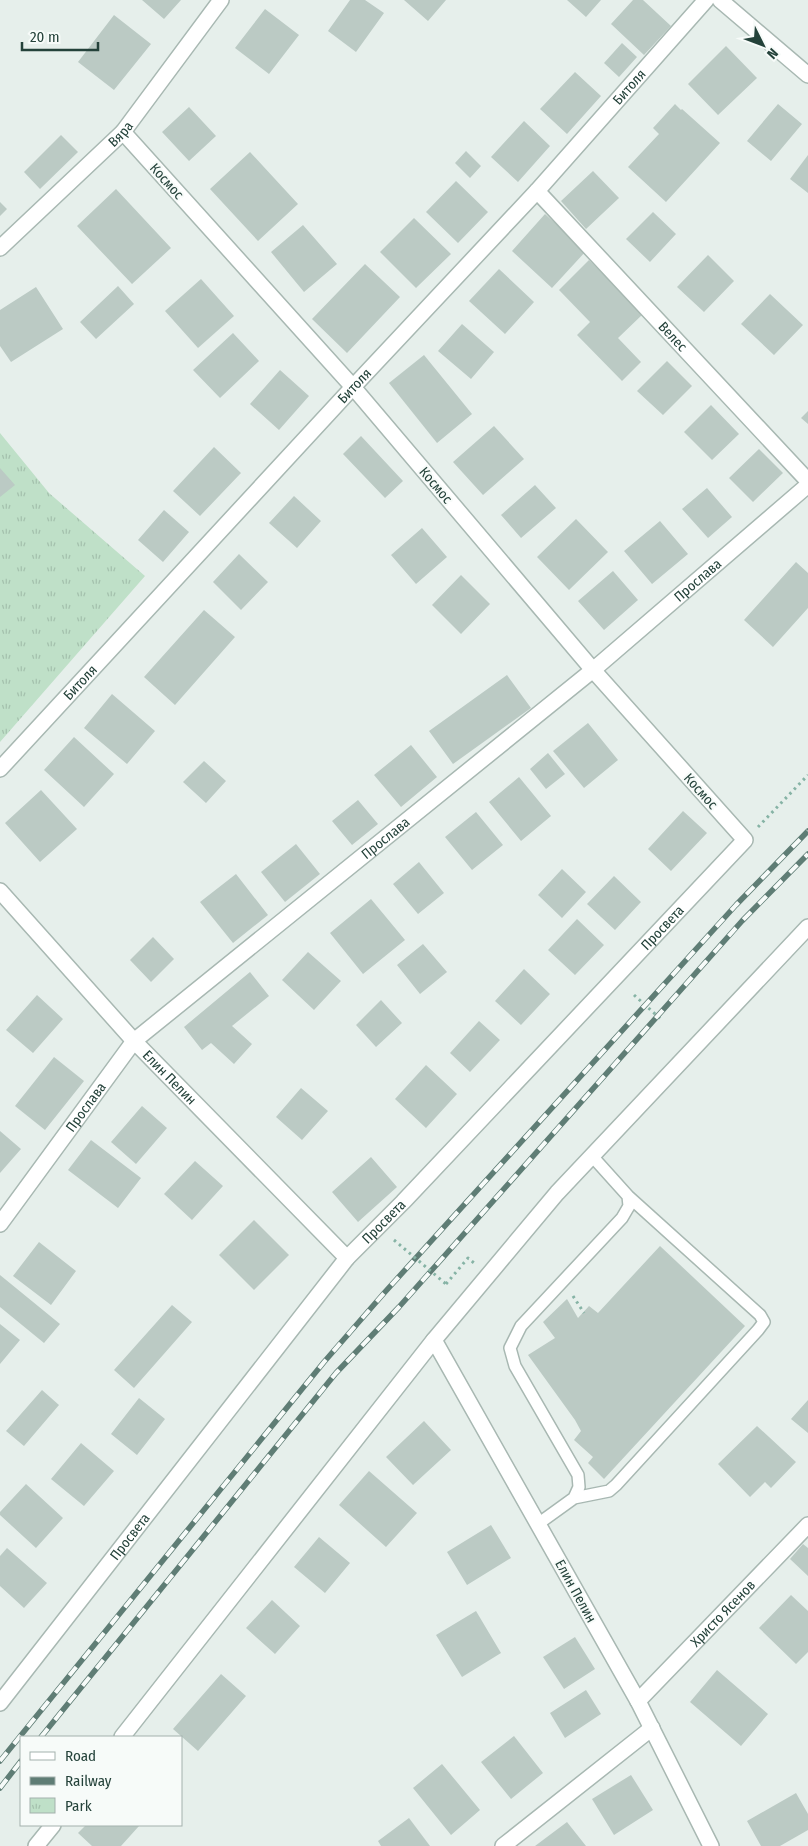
<svg xmlns="http://www.w3.org/2000/svg" width="808" height="1846" font-family="'Fira Sans Condensed',sans-serif">
	<defs>
		<pattern id="park-tufts" width="24" height="20" patternUnits="userSpaceOnUse" patternTransform="scale(1.25)"><rect width="24" height="20" fill="#bfe0c8"/><path d="M3 7l-1-3M5 7V3M7 7l1-3M15 17l-1-3M17 17v-4M19 17l1-3" fill="none" stroke="#a4c1ad"/></pattern>
	</defs>
	<rect width="100%" height="100%" fill="#e6efeb"/>
	<path fill="url(#park-tufts)" d="M0,433L49,493L145,576L0,742Z"/>
	<path fill="#bbcac4" d="M142,0H181L164,19Z
		M350,0H365L384,13L356,52L328,31Z
		M404,0H446L428,21Z
		M567,0H601L586,17Z
		M633,0H643L671,26L644,55L611,24Z
		M265,9L299,35L269,74L235,48Z
		M114,15L151,44L114,90L78,62Z
		M622,43L637,57L619,77L604,63Z
		M726,46L757,78L718,115L688,84Z
		M575,72L601,96L567,134L540,109Z
		M675,104L681,110L682,109L720,143L666,202L628,167L659,134L653,128Z
		M778,104L802,124L771,161L747,141Z
		M189,107L216,136L189,161L162,132Z
		M524,121L550,146L518,182L491,157Z
		M61,135L78,152L40,189L24,172Z
		M466,151L481,166L470,178L455,163Z
		M250,152L298,204L258,241L210,189Z
		M808,155V193L790,179Z
		M593,171L619,198L586,229L561,201Z
		M456,181L488,212L458,243L426,212Z
		M116,189L171,248L132,284L77,226Z
		M0,202L7,209L0,216Z
		M653,212L676,234L650,262L626,239Z
		M545,214L586,251L552,288L512,251Z
		M414,218L451,254L416,288L380,252Z
		M303,225L337,264L304,292L271,252Z
		M708,255L734,281L704,312L677,287Z
		M589,260L643,314L618,338L641,362L622,381L577,335L590,322L559,290Z
		M365,264L400,297L347,353L312,319Z
		M499,269L534,302L505,334L469,301Z
		M201,279L234,316L198,348L165,311Z
		M118,286L134,304L96,339L80,322Z
		M36,287L63,329L11,362L0,346V310Z
		M770,294L803,325L774,355L741,324Z
		M462,324L494,352L471,379L438,351Z
		M233,333L259,361L220,398L193,370Z
		M424,355L472,414L437,443L389,383Z
		M667,361L692,386L663,415L637,391Z
		M280,370L309,396L279,430L250,404Z
		M711,405L739,434L712,460L684,432Z
		M808,411V424L801,418Z
		M494,426L524,459L483,495L453,462Z
		M361,436L403,481L385,498L343,454Z
		M214,447L241,473L200,516L173,491Z
		M759,449L783,473L753,502L729,478Z
		M0,468L15,485L0,497Z
		M535,485L556,508L521,538L501,515Z
		M707,488L732,517L708,538L682,509Z
		M294,496L321,521L297,548L269,523Z
		M164,510L189,532L163,562L138,540Z
		M576,519L608,552L569,590L537,557Z
		M660,521L688,554L652,584L624,551Z
		M422,528L447,557L416,584L391,555Z
		M239,554L268,582L241,610L213,582Z
		M796,562L808,573V608L773,647L744,620Z
		M613,571L638,600L604,630L578,601Z
		M461,575L490,604L461,634L432,605Z
		M204,610L235,637L175,705L144,677Z
		M507,675L531,708L453,764L429,731Z
		M112,694L155,731L127,764L84,728Z
		M588,723L618,760L584,788L553,751Z
		M74,737L114,774L84,807L44,770Z
		M411,745L437,777L401,807L374,775Z
		M548,753L565,774L546,789L530,769Z
		M204,761L226,781L206,803L183,782Z
		M519,777L551,816L521,841L489,802Z
		M41,790L77,829L40,862L5,823Z
		M358,800L378,824L352,845L332,821Z
		M683,811L707,833L671,871L648,849Z
		M476,812L503,845L472,870L445,837Z
		M296,844L320,874L285,902L261,872Z
		M419,862L444,893L418,914L393,884Z
		M562,869L586,892L562,918L538,895Z
		M236,874L268,915L233,943L200,902Z
		M614,876L641,902L615,930L587,904Z
		M371,899L405,940L363,974L330,933Z
		M577,919L604,945L575,975L548,950Z
		M153,937L174,959L151,982L130,960Z
		M423,944L447,972L420,994L397,965Z
		M308,952L341,981L314,1010L282,980Z
		M524,969L550,994L521,1025L495,1001Z
		M250,972L269,996L232,1026L252,1044L234,1064L211,1043L202,1050L184,1027Z
		M37,995L63,1019L33,1053L6,1030Z
		M381,1000L402,1023L376,1047L356,1025Z
		M479,1021L500,1040L470,1072L450,1053Z
		M54,1057L84,1081L45,1130L15,1106Z
		M426,1065L457,1094L426,1128L395,1099Z
		M301,1088L328,1111L302,1140L276,1117Z
		M142,1106L167,1128L136,1164L111,1142Z
		M0,1131L21,1149L0,1173Z
		M91,1140L141,1178L118,1208L68,1170Z
		M371,1157L397,1187L358,1222L332,1192Z
		M195,1161L223,1186L192,1220L164,1194Z
		M254,1220L289,1255L254,1290L219,1255Z
		M39,1242L76,1271L51,1305L13,1276Z
		M660,1246L745,1326L604,1479L588,1463L593,1457L574,1440L581,1431L575,1420L528,1355L555,1338L543,1322L567,1299L578,1318L589,1306L598,1313Z
		M0,1275L60,1324L44,1343L0,1307Z
		M172,1305L192,1322L134,1388L114,1370Z
		M0,1324L20,1340L0,1364Z
		M42,1390L59,1405L24,1446L6,1431Z
		M139,1398L165,1419L137,1455L111,1434Z
		M808,1400V1433L791,1419Z
		M424,1421L451,1450L413,1485L386,1457Z
		M757,1426L796,1462L771,1488L765,1482L750,1497L718,1464Z
		M81,1443L114,1471L84,1506L51,1479Z
		M369,1471L417,1513L386,1547L339,1505Z
		M26,1484L63,1518L36,1548L0,1515V1512Z
		M491,1525L511,1558L467,1585L447,1552Z
		M319,1537L350,1563L325,1593L294,1567Z
		M803,1544L808,1548V1576L790,1559Z
		M7,1548L47,1583L24,1608L0,1586V1556Z
		M791,1595L808,1611V1652L796,1664L759,1628Z
		M272,1600L300,1626L275,1654L246,1628Z
		M476,1611L501,1653L462,1677L436,1635Z
		M575,1637L595,1669L564,1689L543,1657Z
		M717,1670L768,1714L741,1746L690,1702Z
		M221,1674L246,1696L198,1751L173,1729Z
		M586,1690L601,1714L565,1738L550,1713Z
		M514,1736L543,1773L511,1799L481,1762Z
		M442,1764L480,1810L451,1835L413,1788Z
		M631,1775L653,1810L614,1835L592,1799Z
		M796,1793L808,1814V1830L780,1846H761L747,1821Z
		M409,1818L430,1846H381L378,1841Z
		M567,1822L586,1846H535Z
		M86,1825H137L139,1826L121,1846H92L78,1833Z"/>
	<g fill="none" stroke-linecap="round" stroke-linejoin="round">
		<g stroke="#a8b8b2" stroke-width="14">
			<path id="service" d="M574,1498L609,1491L616,1485L758,1330L764,1322L760,1315L628,1196
				M538,1524L574,1498L579,1487L578,1475L515,1366L510,1348L521,1326L622,1218L629,1206L628,1196L592,1156"/>
		</g>
		<g stroke="#a8b8b2" stroke-width="18">
			<g id="minor">
				<path d="M720,0L808,75"/>
				<path id="s1" d="M537,191L808,481"/>
				<path id="s2" d="M0,248L123,132L221,0"/>
				<path id="s3" d="M0,769L353,387L537,191L706,0"/>
				<path id="s4" d="M0,1224L134,1041L593,670L808,485"/>
				<path id="s5" d="M638,1701L808,1525"/>
				<path id="s6" d="M0,1703L347,1258L403,1202L745,840L593,670L353,387L123,132"/>
				<path d="M122,1737L434,1340"/>
				<path d="M36,1846L53,1825"/>
				<path d="M503,1846L652,1728"/>
			</g>
		</g>
		<g stroke="#a8b8b2" stroke-width="18">
			<g id="tertiary">
				<path id="s7" d="M0,891L134,1041L347,1258"/>
				<path d="M711,1846L638,1701L434,1340L557,1193L808,927"/>
			</g>
		</g>
		<path stroke="#86b3a5" stroke-width="3" stroke-dasharray="2.5 4" stroke-linecap="butt" d="M758,827L808,775
			M634,995L663,1021
			M446,1284L468,1258L474,1263
			M573,1296L584,1313"/>
		<use href="#service" stroke="#fff" stroke-width="11"/>
		<use href="#minor" stroke="#fff" stroke-width="15"/>
		<use href="#tertiary" stroke="#fff" stroke-width="15"/>
		<g stroke="#5f7d75" stroke-width="5.5">
			<path id="rail" d="M41,1737L336,1373L399,1307L742,921L808,854
				M0,1761L324,1362L385,1292L736,905L808,831
				M0,1788L21,1761"/>
		</g>
		<use href="#rail" stroke="#f7fbf9" stroke-width="4" stroke-dasharray="11" stroke-linecap="butt"/>
		<path stroke="#86b3a5" stroke-width="3" stroke-dasharray="2.5 4" stroke-linecap="butt" d="M394,1240L446,1284"/>
	</g>
	<g text-anchor="middle" stroke-width="4" stroke-linejoin="round" paint-order="stroke">
		<g font-size="14" fill="#24423a" stroke="#f7fbf9">
			<text dy="5" stroke="none"><textPath href="#s3" startOffset="928">Битоля</textPath></text>
			<text dy="5" stroke="none"><textPath href="#s2" startOffset="166">Вяра</textPath></text>
			<text transform="translate(167 181) rotate(48)" y="5">Космос</text>
			<text dy="5" stroke="none"><textPath href="#s1" startOffset="199">Велес</textPath></text>
			<text dy="5" stroke="none"><textPath href="#s3" startOffset="522">Битоля</textPath></text>
			<text transform="translate(436 485) rotate(50)" y="5">Космос</text>
			<text dy="5" stroke="none"><textPath href="#s4" startOffset="955">Прослава</textPath></text>
			<text dy="5" stroke="none"><textPath href="#s3" startOffset="118">Битоля</textPath></text>
			<text transform="translate(701 791) rotate(48)" y="5">Космос</text>
			<text dy="5" stroke="none"><textPath href="#s4" startOffset="550">Прослава</textPath></text>
			<text dy="5" stroke="none"><textPath href="#s6" startOffset="1021">Просвета</textPath></text>
			<text dy="5" stroke="none"><textPath href="#s7" startOffset="252">Елин Пелин</textPath></text>
			<text dy="5" stroke="none"><textPath href="#s4" startOffset="145">Прослава</textPath></text>
			<text dy="5" stroke="none"><textPath href="#s6" startOffset="616">Просвета</textPath></text>
			<text dy="5" stroke="none"><textPath href="#s6" startOffset="211">Просвета</textPath></text>
			<text transform="translate(576 1591) rotate(61)" y="5">Елин Пелин</text>
			<text dy="5" stroke="none"><textPath href="#s5" startOffset="122">Христо Ясенов</textPath></text>
		</g>
	</g>
	<rect x="20" y="1736" width="162" height="90" fill="#f7fbf9" stroke="#a3b1ad"/>
	<rect x="30" y="1752" width="25" height="8" fill="#ffffff" stroke="#a3b1ad"/>
	<text x="65" y="1761" font-size="15" fill="#24423a">Road</text>
	<rect x="30" y="1777" width="25" height="8" fill="#5f7d75" stroke="#a3b1ad"/>
	<text x="65" y="1786" font-size="15" fill="#24423a">Railway</text>
	<rect x="30" y="1798" width="25" height="15" fill="url(#park-tufts)" stroke="#a3b1ad"/>
	<text x="65" y="1811" font-size="15" fill="#24423a">Park</text>
	<g transform="translate(763 45) rotate(132)" stroke="#f7fbf9" stroke-width="4" paint-order="stroke">
	<path d="M0-4L9 19L0 12L-9 19Z" fill="#24423a"/>
	<text y="-8" font-size="14" font-weight="bold" text-anchor="middle" fill="#24423a">N</text>
	</g>
	<path d="M22 42v8h76v-8" fill="none" stroke="#24423a" stroke-width="2.5"/>
	<text x="30" y="42" font-size="15" fill="#24423a" stroke="#f7fbf9" stroke-width="4" paint-order="stroke">20 m</text>
</svg>
